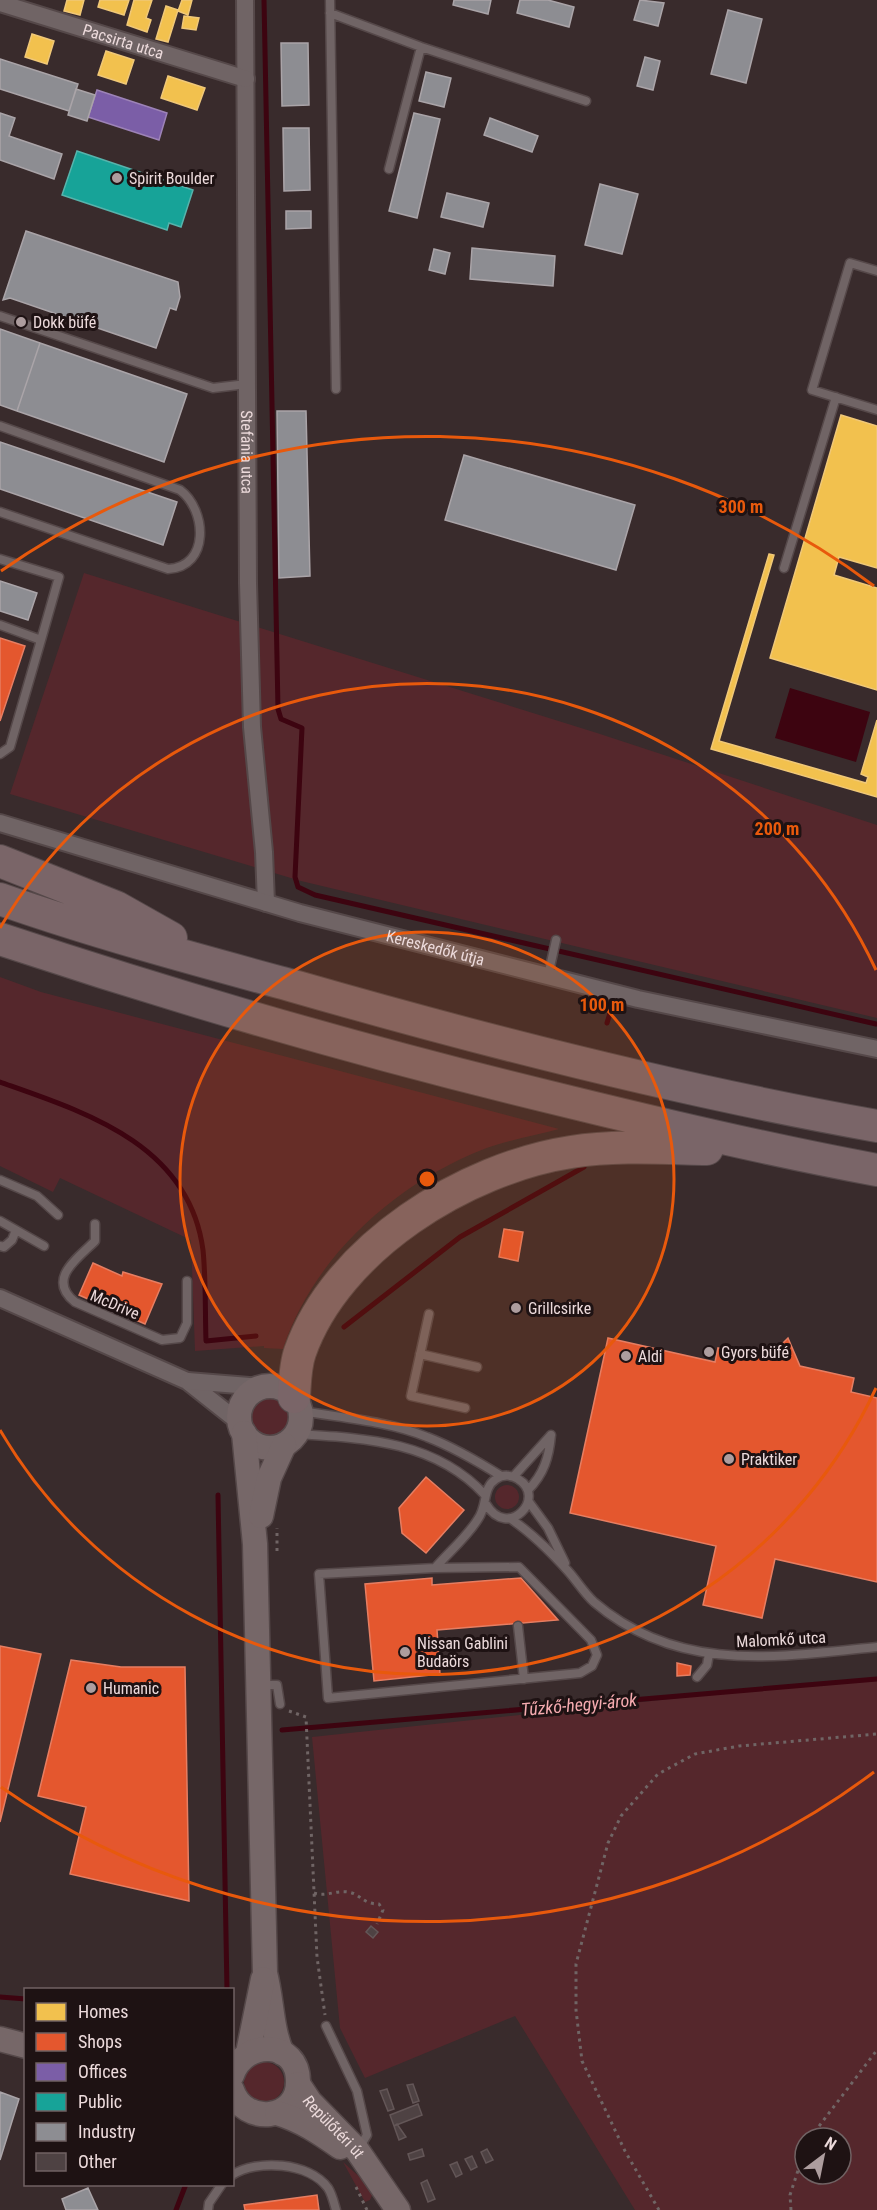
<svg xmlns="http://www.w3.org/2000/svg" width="877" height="2210" font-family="'Roboto Condensed',sans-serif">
	<rect width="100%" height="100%" fill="#392b2c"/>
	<path fill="#55272c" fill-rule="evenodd" d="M84,573L597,733L877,825V1018L301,881L10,794Z
		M0,977L41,992L559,1129C534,1136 507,1140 484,1149C395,1184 313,1257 283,1349L264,1348V1346L195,1351L191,1240L60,1178L53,1192L0,1166Z
		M249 1417a20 20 0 1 1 40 0a20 20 0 1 1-40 0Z
		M495 1497a12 12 0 1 1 24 0a12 12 0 1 1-24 0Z
		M877,1677V2210H635L515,2016L365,2078L340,2028L312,1737ZM805,2138H841V2174H805Z
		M244 2082a20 20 0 1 1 40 0a20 20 0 1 1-40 0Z
		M343,2162L363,2180L373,2193L370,2200L365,2202Z"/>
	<path fill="#3d0410" d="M790,688L870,712L856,762L775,738Z"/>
	<path fill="#f2c14e" stroke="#f0c878" stroke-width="1.5" d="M67,0H84L80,15L64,11Z
		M100,0H129L124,15L98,7Z
		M134,0H152L146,18L151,20L147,32L127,25Z
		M182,0H192L188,15L178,11Z
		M166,6L178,10L168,42L156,39Z
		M184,16L199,18L196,30L182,28Z
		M32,34L54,41L47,64L25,57Z
		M106,51L134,60L126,84L98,75Z
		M168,76L205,88L197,110L161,98Z
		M841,415L877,426V568L839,557L834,575L877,588V690L770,658Z
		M769,554L774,555L719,741L866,783L868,777L861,774L877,720V797L711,749Z"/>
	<path fill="#e4572e" stroke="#e67e62" stroke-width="1.5" d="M0,638L25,646L0,721Z
		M504,1229L523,1232L518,1261L499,1257Z
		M93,1263L122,1276L123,1272L162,1284L145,1324L79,1295Z
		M608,1338L715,1362L718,1348L767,1359L788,1338L800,1366L854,1378L851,1392L877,1398V1582L775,1559L762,1618L703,1605L716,1546L570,1513Z
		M426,1477L464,1510L426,1553L402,1533L399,1508Z
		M432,1578V1585L521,1578L558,1620L437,1630L440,1674L374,1681L365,1584Z
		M0,1646L41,1654L0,1822Z
		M71,1660L121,1667H185L189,1901L70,1874L86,1807L38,1796Z
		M677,1663L691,1666L690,1675L677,1676Z
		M317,2195L319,2210H245L244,2205Z"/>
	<path fill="#7b5ea7" stroke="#9d83b7" stroke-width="1.5" d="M97,90L167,113L159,140L88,117Z"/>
	<path fill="#17a398" stroke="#57b4ac" stroke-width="1.5" d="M77,151L193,190L181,227L169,223L167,230L62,195Z"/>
	<path fill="#8d8d92" stroke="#aaa4a8" stroke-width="1.5" d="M454,0H491L488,14L453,5Z
		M520,0H548L574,7L569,27L517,13Z
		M640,0L664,3L658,26L634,20Z
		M728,10L762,19L746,83L711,74Z
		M281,43H308L309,105L282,106Z
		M645,57L660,61L653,90L637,86Z
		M0,59L78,84L69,111L0,89Z
		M426,72L451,78L444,107L419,101Z
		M76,89L95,95L87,121L68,115Z
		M0,113L15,118L9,136L62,154L54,179L0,160Z
		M414,113L440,119L417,218L389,211Z
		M490,118L538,136L532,152L484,135Z
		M283,128H309L310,190L284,191Z
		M600,184L638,194L622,254L585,245Z
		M447,193L489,203L483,227L441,217Z
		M286,211H311V228L286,229Z
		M26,231L178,282L180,297L176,310L170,308L156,348L10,298L3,300Z
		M472,248L555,256L553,286L470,279Z
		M434,249L450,253L445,274L429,270Z
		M0,329L40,343L17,411L0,405Z
		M40,343L187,394L164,462L17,411Z
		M277,411H306L310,576L279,578Z
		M0,442L177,502L163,545L0,489Z
		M464,455L635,505L616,570L445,520Z
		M0,581L37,593L28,620L0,611Z
		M0,2092L19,2099L0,2160Z
		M88,2188L98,2210H66L62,2199Z"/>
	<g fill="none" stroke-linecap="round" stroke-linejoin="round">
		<path stroke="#3d0410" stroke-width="5" d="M264,0L278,709L281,719L302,728L295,877L298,887L315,895L876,1024
			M607,1023L611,1010
			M0,1082C85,1112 189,1144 203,1250C206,1280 205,1311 206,1341L256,1336
			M344,1327L460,1237L584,1167
			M218,1495L227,1990
			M282,1730L877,1679
			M0,1997L26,1999
			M176,2210L186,2184"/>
	</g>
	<path fill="#4e4243" stroke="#635657" stroke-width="1.5" d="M371,1926L378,1932L373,1938L366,1932Z
		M413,2084L419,2101L413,2103L407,2085Z
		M387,2089L394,2109L388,2111L380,2091Z
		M418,2104L422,2115L394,2126L390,2115Z
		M397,2124L406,2137L399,2140L394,2126Z
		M422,2149L424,2156L410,2160L408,2154Z
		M487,2149L493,2160L486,2163L481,2152Z
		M472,2156L477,2167L471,2170L465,2159Z
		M457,2162L462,2174L456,2177L450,2165Z
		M427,2180L435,2199L428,2202L421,2183Z"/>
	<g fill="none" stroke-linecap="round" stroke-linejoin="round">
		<g stroke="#554849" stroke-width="11">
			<path id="lane" d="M330,0L336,389
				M330,13L421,47L586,101
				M389,169L421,47
				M877,271L850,263L812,390L877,410
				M0,316L213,388L247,384
				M0,426L180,490C207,510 210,567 168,569L0,512
				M0,559L59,577L41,640
				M784,568L836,397
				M0,625L41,640L10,747L0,754
				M548,976L556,940
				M0,1180L37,1196L58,1215
				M0,1221L44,1246
				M95,1224V1241C78,1258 46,1279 75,1302L162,1340L180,1338L187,1323V1281
				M0,1246L4,1247L12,1240L16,1230
				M429,1314L411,1396L465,1408
				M420,1354L477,1367
				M301,1411C342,1418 388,1421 427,1437C453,1447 477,1461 501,1476
				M296,1434C365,1438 435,1441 485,1495
				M514,1476L551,1435
				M528,1490C544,1474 549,1457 551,1435
				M529,1502L548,1528L565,1563
				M511,1519C533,1534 550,1551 568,1571C577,1581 584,1593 594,1602C678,1674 777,1657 877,1647
				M435,1568L519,1567L591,1640L597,1655L592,1666L580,1673L328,1698L319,1574L435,1568C449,1552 467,1537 478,1519C488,1505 482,1488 496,1479C503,1474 512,1475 518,1479C548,1497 508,1541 486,1504
				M518,1626L524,1679
				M697,1677L707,1665L709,1654
				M260,1685H277L280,1704
				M326,2026L357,2091L367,2135L359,2148
				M232,2175C257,2159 309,2162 328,2188C332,2194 334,2203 336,2210
				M208,2210L209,2203L222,2184"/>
		</g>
		<g stroke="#554849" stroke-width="20">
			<g id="street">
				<path id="s1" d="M245,0L248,583L252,727L264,852L266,903"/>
				<path id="s2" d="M0,3L246,79"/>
				<path id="s3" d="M0,823L300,913L638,999L877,1049"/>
				<path d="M0,1298L187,1381L240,1423"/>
				<path d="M188,1381L261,1387"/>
			</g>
		</g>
		<g stroke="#554849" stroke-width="27">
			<g id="secondary">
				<circle cx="270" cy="1417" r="31"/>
				<path d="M244,1433L255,1544L265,1973C272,1999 271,2029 282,2053"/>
				<path d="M261,1516L269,1478L284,1445"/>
				<path d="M0,2039L26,2046"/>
				<path d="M248,2053L263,1979"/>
				<path d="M232,2075C245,2038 298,2041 298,2081C299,2121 244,2126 232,2090"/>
				<path id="s4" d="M298,2084L310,2102L357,2150L398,2210"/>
				<path d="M277,2113C301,2120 320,2133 340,2147"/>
			</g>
		</g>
		<g stroke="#554849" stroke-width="34">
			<path id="highway" d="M0,861L116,907L171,938
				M0,899C97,933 198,960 297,987C488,1042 681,1091 877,1126
				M0,939C187,1001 378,1056 570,1102C672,1127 773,1151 877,1170
				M294,1397C295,1382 295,1366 300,1352C337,1247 466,1168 571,1152C616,1145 662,1148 707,1149"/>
		</g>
		<path stroke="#706565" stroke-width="3" stroke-dasharray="3 4.5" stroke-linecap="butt" d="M277,1551V1528
			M289,1711L306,1717L317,1957L325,2015
			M314,1893C326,1897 336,1890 348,1892C361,1894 362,1904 379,1904L383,1910L377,1924
			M810,2138L877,2050
			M356,2187L367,2210
			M659,2210L625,2151L582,2061L576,2010V1964L608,1843L621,1816L658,1774L695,1754L739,1746L877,1734
			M791,2210L790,2195L805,2149"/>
		<use href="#lane" stroke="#706465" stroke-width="8"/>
		<use href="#street" stroke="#706465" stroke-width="16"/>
		<use href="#secondary" stroke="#766768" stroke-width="24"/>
		<use href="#highway" stroke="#7a6568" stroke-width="32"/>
	</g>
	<circle cx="427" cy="1179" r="247" fill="#e8590c" fill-opacity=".12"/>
	<g fill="none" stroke="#e8590c" stroke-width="3">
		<circle cx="427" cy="1179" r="247"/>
		<path d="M876 1388A495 495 0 0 1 0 1430M0 928A495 495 0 0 1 876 970"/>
		<path d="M874 1772A742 742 0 0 1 1 1787M1 571A742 742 0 0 1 874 586"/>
	</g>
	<g fill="#ad9d9e" stroke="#1e1213" stroke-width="2">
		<circle cx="117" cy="178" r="6"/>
		<circle cx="21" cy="322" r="6"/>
		<circle cx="516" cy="1308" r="6"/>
		<circle cx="709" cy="1352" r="6"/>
		<circle cx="626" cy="1356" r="6"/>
		<circle cx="729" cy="1459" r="6"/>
		<circle cx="405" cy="1652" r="6"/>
		<circle cx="91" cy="1688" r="6"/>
	</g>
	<g text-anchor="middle" stroke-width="6" stroke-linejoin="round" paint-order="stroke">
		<g font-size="16" fill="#ecdadb" stroke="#1e1213">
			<text dy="6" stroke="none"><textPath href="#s2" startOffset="129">Pacsirta utca</textPath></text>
			<text dy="6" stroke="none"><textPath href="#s1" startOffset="452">Stefánia utca</textPath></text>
			<text dy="6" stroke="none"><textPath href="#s3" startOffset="453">Kereskedők útja</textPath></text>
			<text transform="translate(115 1304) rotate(23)" y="6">McDrive</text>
			<text transform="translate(781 1639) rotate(-3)" y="6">Malomkő utca</text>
			<text dy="6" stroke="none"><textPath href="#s4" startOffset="56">Repülőtéri út</textPath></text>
		</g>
		<g font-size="16" fill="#ecdadb" stroke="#1e1213" text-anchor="start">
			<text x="129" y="184">Spirit Boulder</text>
			<text x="33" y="328">Dokk büfé</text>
			<text x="528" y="1314">Grillcsirke</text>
			<text x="721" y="1358">Gyors büfé</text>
			<text x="638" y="1362">Aldi</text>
			<text x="741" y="1465">Praktiker</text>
			<text x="417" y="1649">Nissan Gablini<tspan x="417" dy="18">Budaörs</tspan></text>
			<text x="103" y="1694">Humanic</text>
		</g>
		<g font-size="18" font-style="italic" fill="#f6abb0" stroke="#1e1213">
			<text transform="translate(579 1705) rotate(-5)" y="6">Tűzkő-hegyi-árok</text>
		</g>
	</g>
	<circle cx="427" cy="1179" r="9" fill="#e8590c" stroke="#1e1213" stroke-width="3"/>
	<g font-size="18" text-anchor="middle" font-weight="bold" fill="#e8590c" stroke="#1e1213" stroke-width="6" stroke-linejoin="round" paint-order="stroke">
		<text x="741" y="513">300 m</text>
		<text x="777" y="835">200 m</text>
		<text x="602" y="1011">100 m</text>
	</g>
	<rect x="24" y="1988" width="210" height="198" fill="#1e1213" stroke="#706263" stroke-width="1.5"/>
	<rect x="36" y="2003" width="30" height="18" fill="#f2c14e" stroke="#706263" stroke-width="1.5"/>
	<text x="78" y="2018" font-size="18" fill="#ecdadb">Homes</text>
	<rect x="36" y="2033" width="30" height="18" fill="#e4572e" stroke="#706263" stroke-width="1.5"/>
	<text x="78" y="2048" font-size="18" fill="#ecdadb">Shops</text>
	<rect x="36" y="2063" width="30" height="18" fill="#7b5ea7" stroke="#706263" stroke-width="1.5"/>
	<text x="78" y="2078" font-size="18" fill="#ecdadb">Offices</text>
	<rect x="36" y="2093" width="30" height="18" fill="#17a398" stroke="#706263" stroke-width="1.5"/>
	<text x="78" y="2108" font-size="18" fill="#ecdadb">Public</text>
	<rect x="36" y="2123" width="30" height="18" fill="#8d8d92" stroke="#706263" stroke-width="1.5"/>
	<text x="78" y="2138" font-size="18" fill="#ecdadb">Industry</text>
	<rect x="36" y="2153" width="30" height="18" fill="#4e4243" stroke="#706263" stroke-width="1.5"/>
	<text x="78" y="2168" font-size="18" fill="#ecdadb">Other</text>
	<g transform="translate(823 2156) rotate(32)"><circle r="28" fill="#1e1213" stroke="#706263" stroke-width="1.5"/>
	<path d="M0-4.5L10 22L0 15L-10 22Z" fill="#ad9d9e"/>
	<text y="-9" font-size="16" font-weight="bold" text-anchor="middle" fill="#ecdadb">N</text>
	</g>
</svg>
